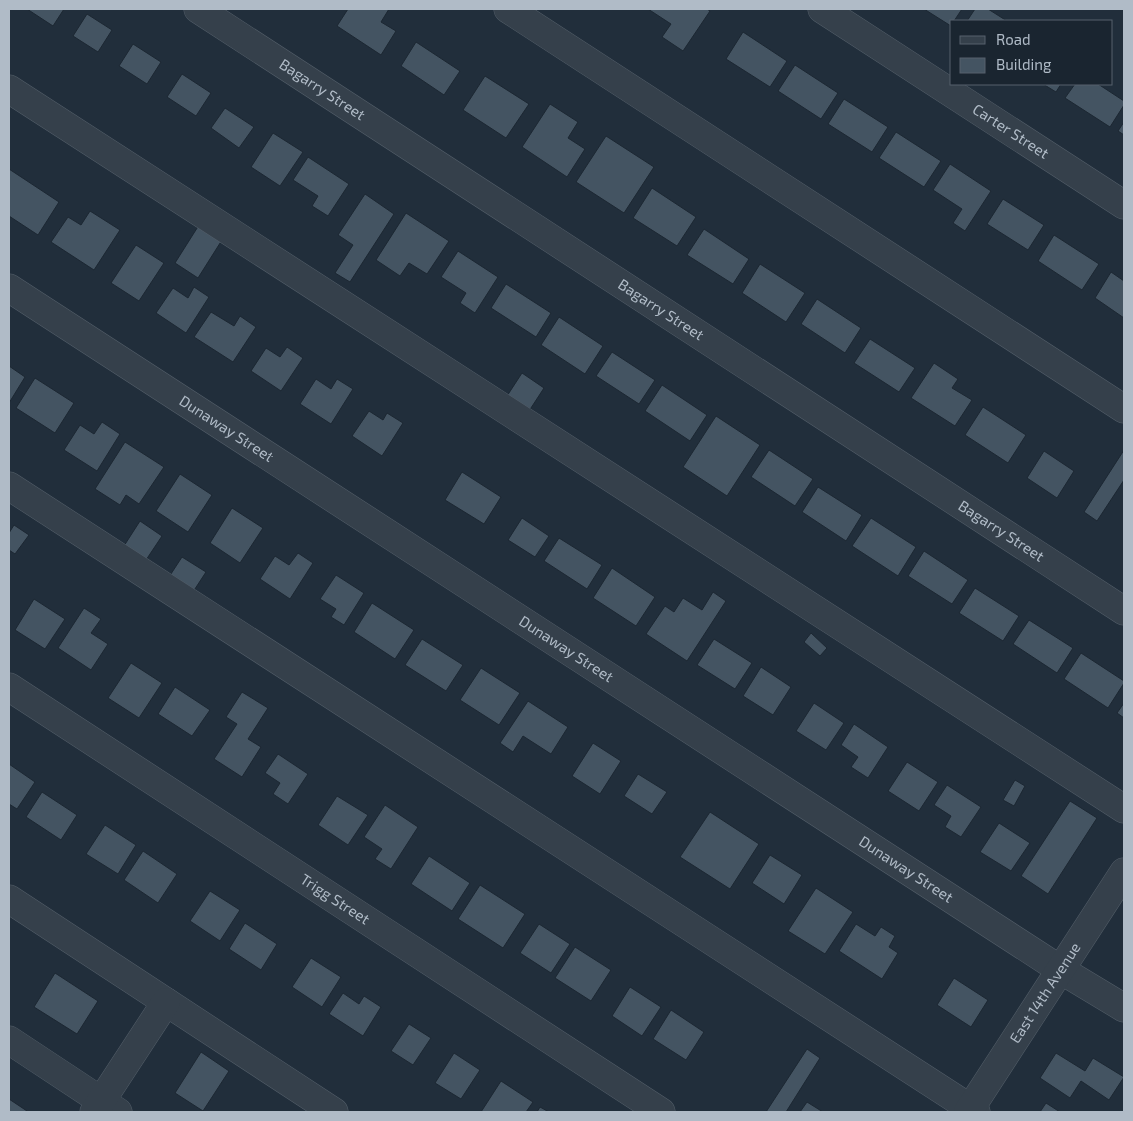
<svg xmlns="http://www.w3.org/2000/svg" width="1133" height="1121" font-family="'Exo 2',sans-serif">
	<rect width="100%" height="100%" fill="#212e3b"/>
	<path fill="#445462" stroke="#1c2732" d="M27,9H64L53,26Z
		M348,9H389L381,22L396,31L381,55L337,26Z
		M648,9H707L710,11L683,51L662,37L671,24Z
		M924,9H962L954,21H952L951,26Z
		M975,9H988L1007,21H967Z
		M87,14L112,30L98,52L73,36Z
		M743,32L787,61L770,87L726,59Z
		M416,42L460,71L444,95L401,66Z
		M133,44L161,62L147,84L119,66Z
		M795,65L838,93L821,119L778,91Z
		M182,74L211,93L196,116L167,97Z
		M485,76L529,104L506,138L463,110Z
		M1043,84H1061L1056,92Z
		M1075,84H1098L1124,101V105L1110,127L1065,98Z
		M844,99L888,127L872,152L828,124Z
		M550,104L578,122L568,138L585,149L567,177L522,147Z
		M225,108L254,127L239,148L211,128Z
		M1124,122V135L1118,131Z
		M896,132L941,161L924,187L879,158Z
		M273,133L303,152L280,186L251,167Z
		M606,136L654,167L624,213L576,182Z
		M308,157L349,184L328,216L312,206L318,196L293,180Z
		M950,164L991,191L965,231L953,223L962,209L933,190Z
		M9,169L59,202L38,235L9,216Z
		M652,188L696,217L677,246L633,218Z
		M365,194L394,214L350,282L335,273L353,245L338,235Z
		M1003,199L1044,225L1028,250L987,224Z
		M90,211L120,230L94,270L51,242L68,217L81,225Z
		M406,213L449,241L427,274L409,263L400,276L376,260Z
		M199,225L222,240L198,278L175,263Z
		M704,229L749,259L733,284L687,255Z
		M1054,235L1099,264L1082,290L1038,261Z
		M136,245L164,263L139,301L111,283Z
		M458,251L498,277L475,313L460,303L466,293L441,277Z
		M760,264L805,293L786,322L742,293Z
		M1111,272L1124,281V318L1095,298Z
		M506,284L551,313L536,337L491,308Z
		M194,287L209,297L186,333L156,313L173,288L188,298Z
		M817,299L861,328L845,353L801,324Z
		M211,312L234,326L240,316L256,327L233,362L194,337Z
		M559,317L603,346L585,374L541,345Z
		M870,339L915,368L899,392L854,363Z
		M287,347L303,358L281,391L251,371L266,348L280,357Z
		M612,352L655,380L639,404L596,376Z
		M934,363L958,379L952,388L972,400L955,426L911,398Z
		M9,366L25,377L9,403Z
		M522,373L544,388L529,411L507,396Z
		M35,378L74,403L55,433L16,408Z
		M316,379L331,389L337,379L353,389L331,424L300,404Z
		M662,385L707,415L690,441L645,411Z
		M983,407L1026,435L1008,463L965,435Z
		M369,411L383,420L387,413L403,423L382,456L352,436Z
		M716,416L760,445L727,496L683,467Z
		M102,422L120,434L97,471L64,450L80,425L94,434Z
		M125,442L164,467L139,504L126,495L120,505L95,489Z
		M769,450L813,479L795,506L751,477Z
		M1124,450V480L1097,521L1084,512Z
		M1044,451L1074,471L1057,498L1027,478Z
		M462,472L501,497L484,524L445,500Z
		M180,474L212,495L188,532L156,511Z
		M818,487L862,515L846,541L802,512Z
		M232,508L263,528L240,563L210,543Z
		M522,518L549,536L535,557L508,540Z
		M871,518L916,547L898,576L852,546Z
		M140,521L162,536L144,563L122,549Z
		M14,525L29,535L15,554L9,550V533Z
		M559,538L602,565L587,589L544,561Z
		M924,551L968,580L952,604L908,576Z
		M298,553L313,563L290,599L260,579L275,556L289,565Z
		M182,557L206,572L191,595L167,580Z
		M612,568L655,597L636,626L593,598Z
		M336,575L364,593L344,625L331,617L336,609L320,599Z
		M975,588L1019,616L1003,641L959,613Z
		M713,592L726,601L687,661L646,634L665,606L674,612L683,598L702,610Z
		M34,599L65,619L45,649L15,630Z
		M372,603L414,630L395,659L354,632Z
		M84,608L101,619L91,633L108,644L91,670L58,648Z
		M1029,620L1073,648L1057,673L1013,644Z
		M811,633L827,648L820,656L804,642Z
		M422,639L463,665L446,691L405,665Z
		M714,639L752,663L735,689L697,665Z
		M1081,653L1124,681V683L1108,708L1064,679Z
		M131,663L162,683L139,718L108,698Z
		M761,667L791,687L773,715L743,696Z
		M481,668L520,693L499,725L460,700Z
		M175,687L210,710L192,736L158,714Z
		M242,692L268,708L248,739L261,747L242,777L214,759L237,724L226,717Z
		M528,701L568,727L551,754L523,736L513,752L500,743Z
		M814,703L844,723L826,750L796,731Z
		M1124,703V718L1117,713Z
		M854,724L888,747L868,778L851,767L858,757L841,745Z
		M593,743L621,761L600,794L572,776Z
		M278,754L308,774L288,804L273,794L280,783L265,773Z
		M907,762L938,782L919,811L888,791Z
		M9,764L35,782L17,809L9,804Z
		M638,774L667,792L652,814L624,796Z
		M1015,780L1025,786L1014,806L1003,800Z
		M947,785L981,807L961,837L945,827L951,816L934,805Z
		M42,792L77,815L61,840L26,817Z
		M337,796L368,815L348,845L318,825Z
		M1070,801L1097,818L1048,894L1021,876Z
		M385,805L418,827L391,869L375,859L382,849L364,837Z
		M710,812L759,844L730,889L680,857Z
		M999,823L1030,843L1011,871L980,852Z
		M105,825L136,845L118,874L86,854Z
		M143,851L177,874L158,903L124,880Z
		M770,855L802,875L784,904L752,883Z
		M429,856L470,883L452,911L411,884Z
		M480,885L525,914L503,948L458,919Z
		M816,888L853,912L825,954L788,931Z
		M210,891L240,910L220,941L190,921Z
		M245,923L277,944L261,970L229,949Z
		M539,924L570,944L551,973L520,953Z
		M856,924L875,936L881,927L895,936L889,947L898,953L882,979L839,951Z
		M575,947L611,970L591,1001L555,978Z
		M311,958L341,977L322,1007L292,987Z
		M55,973L98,1001L77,1034L34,1007Z
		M954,978L988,1000L971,1027L937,1005Z
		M630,987L661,1007L642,1036L612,1016Z
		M343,993L359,1004L364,996L381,1007L363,1036L329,1014Z
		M671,1010L704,1032L686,1060L653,1039Z
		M409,1024L431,1038L413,1065L391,1051Z
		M807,1049L820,1058L786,1112H766Z
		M201,1052L229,1071L203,1111L175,1093Z
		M454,1053L480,1070L461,1099L435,1083Z
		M1056,1053L1085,1071L1093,1058L1124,1077L1109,1100L1081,1081L1070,1098L1040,1078Z
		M501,1081L533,1102L526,1112H481Z
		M9,1099L27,1111L26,1112H9Z
		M807,1102L823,1112H800Z
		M1046,1103L1060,1112H1040Z
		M540,1107L549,1112H537Z"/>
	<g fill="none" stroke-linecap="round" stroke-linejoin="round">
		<g stroke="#535e69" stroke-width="29">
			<g id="minor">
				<path id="s1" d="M198,9L1124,611"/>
				<path d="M508,9L1124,409"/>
				<path id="s2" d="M822,9L1124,205"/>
				<path d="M9,89L1124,809"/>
				<path id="s3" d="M9,288L1061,970L1124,1008"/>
				<path d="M9,486L976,1112"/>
				<path id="s4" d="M9,687L661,1112"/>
				<path d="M9,899L334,1112"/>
				<path d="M9,1040L118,1112"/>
				<path d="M94,1112L166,1002"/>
				<path id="s5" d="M968,1112L1124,872"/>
			</g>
		</g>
		<use href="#minor" stroke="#35404b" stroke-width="28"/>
	</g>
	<g text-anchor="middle" stroke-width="5" stroke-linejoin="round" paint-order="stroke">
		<g font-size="15" fill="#b0bbc7" stroke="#1a2530">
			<text dy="5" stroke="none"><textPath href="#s1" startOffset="148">Bagarry Street</textPath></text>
			<text dy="5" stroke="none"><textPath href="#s2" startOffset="225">Carter Street</textPath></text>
			<text dy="5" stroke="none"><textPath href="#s1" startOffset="552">Bagarry Street</textPath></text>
			<text dy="5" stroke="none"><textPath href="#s3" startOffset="259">Dunaway Street</textPath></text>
			<text dy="5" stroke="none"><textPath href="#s1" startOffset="958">Bagarry Street</textPath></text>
			<text dy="5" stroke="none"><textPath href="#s3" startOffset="664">Dunaway Street</textPath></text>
			<text dy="5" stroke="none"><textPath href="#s3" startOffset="1069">Dunaway Street</textPath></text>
			<text dy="5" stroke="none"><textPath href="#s4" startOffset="389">Trigg Street</textPath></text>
			<text dy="5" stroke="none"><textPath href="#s5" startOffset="142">East 14th Avenue</textPath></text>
		</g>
	</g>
	<rect width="1133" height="1121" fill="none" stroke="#b0bbc7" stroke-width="20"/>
	<rect x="950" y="20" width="162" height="65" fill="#1a2530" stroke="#56616c"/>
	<rect x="960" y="36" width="25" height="8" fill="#35404b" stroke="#56616c"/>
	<text x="996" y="45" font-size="15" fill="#b0bbc7">Road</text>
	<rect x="960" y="58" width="25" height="15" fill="#445462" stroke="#56616c"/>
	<text x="996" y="70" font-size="15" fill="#b0bbc7">Building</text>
</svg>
